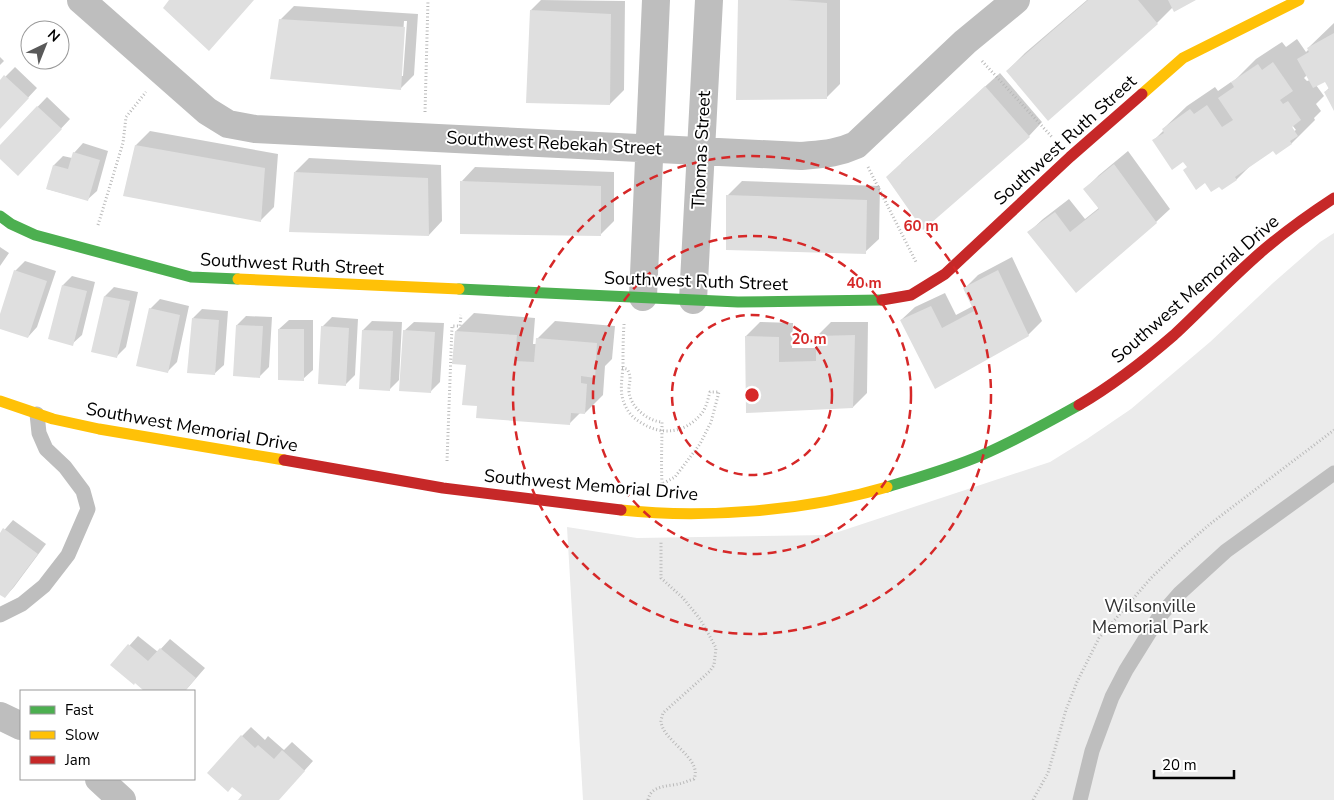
<svg xmlns="http://www.w3.org/2000/svg" width="1334" height="800" font-family="'Nunito Sans',sans-serif">
	<rect width="100%" height="100%" fill="#fff"/>
	<path fill="#ebebeb" d="M1334,233V800H583L567,527L637,538L829,535L1050,462L1087,439L1131,409L1210,342L1273,283L1320,242Z"/>
	<path fill="#0003" fill-rule="evenodd" d="M541,0L625,1L624,90L610,104L531,10Z
		M739,0H840V84L826,98Z
		M1087,0H1194L1173,7L1157,23L1007,71L1025,53Z
		M294,6L418,14L414,75L400,89L280,20ZM404,21H407L403,76H400Z
		M1334,23V108L1325,92L1329,88L1325,80L1316,85L1324,96L1316,104L1321,111L1314,118L1315,120L1292,143L1276,154L1273,150L1250,166L1237,179L1222,189L1219,185L1205,182L1188,167L1184,160L1154,140L1164,130L1163,129L1187,106L1215,87L1218,91L1231,82L1232,83L1256,59L1282,42L1286,47L1297,39L1306,52L1309,49L1308,48ZM1307,75L1310,80L1307,81L1304,78ZM1289,121L1296,130L1294,131Z
		M0,57L4,61L0,65Z
		M15,67L37,88L0,128V82Z
		M1000,73L1042,122L1029,136L901,163Z
		M47,97L70,119L27,165L0,158V146Z
		M150,131L278,154L274,207L260,221L124,195L136,145Z
		M83,143L108,151L97,191L87,200L47,189L54,165L63,156L72,158L74,153Z
		M1128,151L1170,209L1156,222L1076,291L1029,232L1043,219L1069,199L1085,219L1100,207L1085,189L1099,175Z
		M309,158L441,165L442,221L429,235L295,172Z
		M475,167L614,172V221L600,235L462,181Z
		M742,181L880,186L879,239L865,252L728,249V195Z
		M0,247L9,253L0,266Z
		M1012,257L1042,321L1028,335L936,387L901,320L915,307L945,293L956,315L973,306L964,289L978,275Z
		M25,261L56,271L37,327L28,337L0,327V318L15,271Z
		M72,276L95,282L82,335L72,344L63,285Z
		M114,287L138,292L126,347L117,356L93,351L105,296Z
		M160,299L189,306L177,362L167,372L150,309Z
		M202,309L228,311L224,365L214,374L193,318Z
		M474,313L535,318L533,344H537V339L555,321L615,326L612,359L605,366L603,395L585,413H580L569,424L478,405L456,331Z
		M246,316L272,317L269,367L259,377L237,325Z
		M332,317L358,319L355,375L346,384L322,327Z
		M289,320H313V370L303,379L279,329Z
		M372,321L402,322L399,380L389,390L363,330Z
		M414,322L444,323L440,382L430,392L404,331Z
		M760,322L793,323L792,348H817V336L831,322H868L867,393L853,407L747,412L746,336Z
		M13,520L46,544L14,587L5,597L0,593V535Z
		M138,636L158,652L170,639L205,668L185,691H146L112,665Z
		M251,727L265,740L268,736L284,750L292,742L313,761L278,800H239L243,795L233,786L242,736Z"/>
	<path fill="#dfdfdf" d="M169,0H254L209,51L163,8Z
		M738,0H788L827,3V99L736,100Z
		M1088,0H1138L1158,24L1048,121L1006,71Z
		M1168,0H1196L1174,12Z
		M530,10L611,14L610,105L526,103Z
		M279,19L405,27L401,90L270,79Z
		M1334,33V111L1324,92L1329,89L1325,82L1313,88L1297,59L1309,52L1307,48Z
		M1273,62L1293,91L1280,100L1283,104L1288,101L1301,120L1292,127L1298,136L1290,141L1292,144L1276,155L1273,151L1235,177L1237,180L1222,190L1219,187L1211,192L1205,183L1196,190L1183,170L1187,167L1183,162L1172,170L1152,140L1164,133L1162,129L1190,109L1194,114L1207,105L1222,127L1233,120L1218,98L1234,87L1231,82L1258,64L1262,70Z
		M4,75L29,98L0,129V80Z
		M985,86L1030,137L923,230L886,177Z
		M37,106L62,129L18,176L0,159V145Z
		M135,145L265,168L261,222L123,196Z
		M73,152L100,160L88,201L46,189L53,165L68,169Z
		M1114,164L1157,223L1076,293L1027,232L1055,212L1070,232L1099,209L1083,189Z
		M294,172L428,178L429,236L289,232Z
		M460,181L601,186V236L460,234Z
		M726,195L867,200L866,254L726,250Z
		M14,270L47,281L28,338L0,329V314Z
		M998,270L1029,336L935,389L900,320L931,306L942,328L974,311L963,288Z
		M62,285L87,291L73,346L48,339Z
		M104,296L130,301L117,358L91,352Z
		M149,308L180,315L168,373L136,366Z
		M192,318L219,320L215,375L187,373Z
		M236,325L263,326L260,378L233,376Z
		M321,326L349,328L346,386L318,384Z
		M278,329H304V381L278,380Z
		M362,330L393,331L390,391L359,389Z
		M403,330L435,332L431,393L399,391Z
		M455,331L517,335L515,361L534,362L536,338L597,343L595,378L581,376V383L587,384L585,414L571,413L570,425L476,418L477,406L462,405L466,365L452,364Z
		M855,335L853,408L746,413L745,336L779,337V362L816,361V336Z
		M3,528L38,554L5,598L0,595V533Z
		M128,644L148,661L160,648L196,678L185,691H144L135,683L134,685L110,665Z
		M241,735L255,748L258,745L274,759L282,750L305,771L279,800H238L242,795L232,787L228,792L207,773Z"/>
	<g fill="none" stroke-linecap="round" stroke-linejoin="round">
		<path stroke="#b9b9b9" stroke-width="3" stroke-dasharray="1 2.5" stroke-linecap="butt" d="M982,61L1052,137
			M425,112L428,0
			M868,167L916,262
			M98,225L123,143L126,117L146,92
			M622,368L627,369C633,379 628,383 629,392C631,408 648,421 662,422C662,443 661,463 662,484L675,477L700,444L711,422L719,392H710C708,399 706,408 702,413C685,434 661,436 640,422C633,418 628,412 625,405C619,393 622,380 623,367C623,353 623,339 624,324
			M447,461L452,326H460L461,315
			M648,800C651,784 670,787 682,783C686,782 690,780 694,779C703,758 662,741 661,721C661,720 663,713 663,713L710,671L714,665L716,648L708,633L700,619L683,598L661,578V542
			M1033,800L1048,773L1066,710L1077,682L1099,638L1151,578L1180,550L1210,524L1334,430"/>
		<path stroke="#bebebe" stroke-width="15" d="M0,615L22,604L44,586L68,555L88,509L83,491L65,467L46,449L39,433L37,414
			M1080,800L1092,751L1112,697L1126,670L1159,617L1180,593L1226,551L1334,473"/>
		<path stroke="#bebebe" stroke-width="28" d="M81,0L207,111L228,124L255,129L801,156C823,154 836,154 856,145L965,42L1016,0
			M643,297L656,0
			M693,300L709,0
			M0,716L21,726
			M99,779L122,800"/>
		<path stroke="#4caf50" stroke-width="11" d="M0,216L11,224L35,235L191,277L238,279
			M459,289L738,302L882,300
			M887,487C920,477 952,468 982,455C1016,440 1047,423 1079,405"/>
		<path stroke="#ffc107" stroke-width="11" d="M1142,94L1183,58L1299,0
			M238,279L459,289
			M0,401L53,419L99,429L284,460
			M621,510C705,519 806,511 887,487"/>
		<path stroke="#c62828" stroke-width="11" d="M882,300L911,295L945,274L1070,157L1142,94
			M1079,405C1113,385 1144,361 1174,335C1203,308 1230,279 1260,253C1283,233 1308,215 1334,198
			M284,460L443,488L621,510"/>
	</g>
	<g fill="none" stroke="#d62828" stroke-width="2.5" stroke-dasharray="9 6">
		<circle cx="752" cy="395" r="80"/>
		<circle cx="752" cy="395" r="159"/>
		<circle cx="752" cy="395" r="239"/>
	</g>
	<g text-anchor="middle" stroke-width="4" stroke-linejoin="round" paint-order="stroke">
		<g font-size="18" fill="#000" stroke="#fff">
			<text transform="translate(1065 140) rotate(-42)" y="6">Southwest Ruth Street</text>
			<text transform="translate(554 143) rotate(3)" y="6">Southwest Rebekah Street</text>
			<text transform="translate(701 150) rotate(-87)" y="6">Thomas Street</text>
			<text transform="translate(292 264) rotate(3)" y="6">Southwest Ruth Street</text>
			<text transform="translate(696 281) rotate(2)" y="6">Southwest Ruth Street</text>
			<text transform="translate(1195 289) rotate(-41)" y="6">Southwest Memorial Drive</text>
			<text transform="translate(192 427) rotate(10)" y="6">Southwest Memorial Drive</text>
			<text transform="translate(591 485) rotate(5)" y="6">Southwest Memorial Drive</text>
		</g>
		<g font-size="18" fill="#323232" stroke="#fff">
			<text x="1150" y="612">Wilsonville<tspan x="1150" dy="21">Memorial Park</tspan></text>
		</g>
	</g>
	<circle cx="752" cy="395" r="8" fill="#d62828" stroke="#fff" stroke-width="2.5"/>
	<g font-size="15" text-anchor="middle" font-weight="bold" fill="#d62828" stroke="#fff" stroke-width="4" stroke-linejoin="round" paint-order="stroke">
		<text x="921" y="231">60 m</text>
		<text x="864" y="288">40 m</text>
		<text x="809" y="344">20 m</text>
	</g>
	<rect x="20" y="690" width="175" height="90" fill="#ffffff" stroke="#999999"/>
	<rect x="30" y="706" width="25" height="8" fill="#4caf50" stroke="#999999"/>
	<text x="65" y="715" font-size="15" fill="#000000">Fast</text>
	<rect x="30" y="731" width="25" height="8" fill="#ffc107" stroke="#999999"/>
	<text x="65" y="740" font-size="15" fill="#000000">Slow</text>
	<rect x="30" y="756" width="25" height="8" fill="#c62828" stroke="#999999"/>
	<text x="65" y="765" font-size="15" fill="#000000">Jam</text>
	<g transform="translate(45 45) rotate(43)"><circle r="24" fill="#ffffff" stroke="#999999"/>
	<path d="M0-4L9 19L0 12L-9 19Z" fill="#595959"/>
	<text y="-8" font-size="14" font-weight="bold" text-anchor="middle" fill="#000000">N</text>
	</g>
	<path d="M1154 770v8h80v-8" fill="none" stroke="#000000" stroke-width="2.5"/>
	<text x="1162" y="770" font-size="15" fill="#000000" stroke="#ffffff" stroke-width="4" paint-order="stroke">20 m</text>
</svg>
